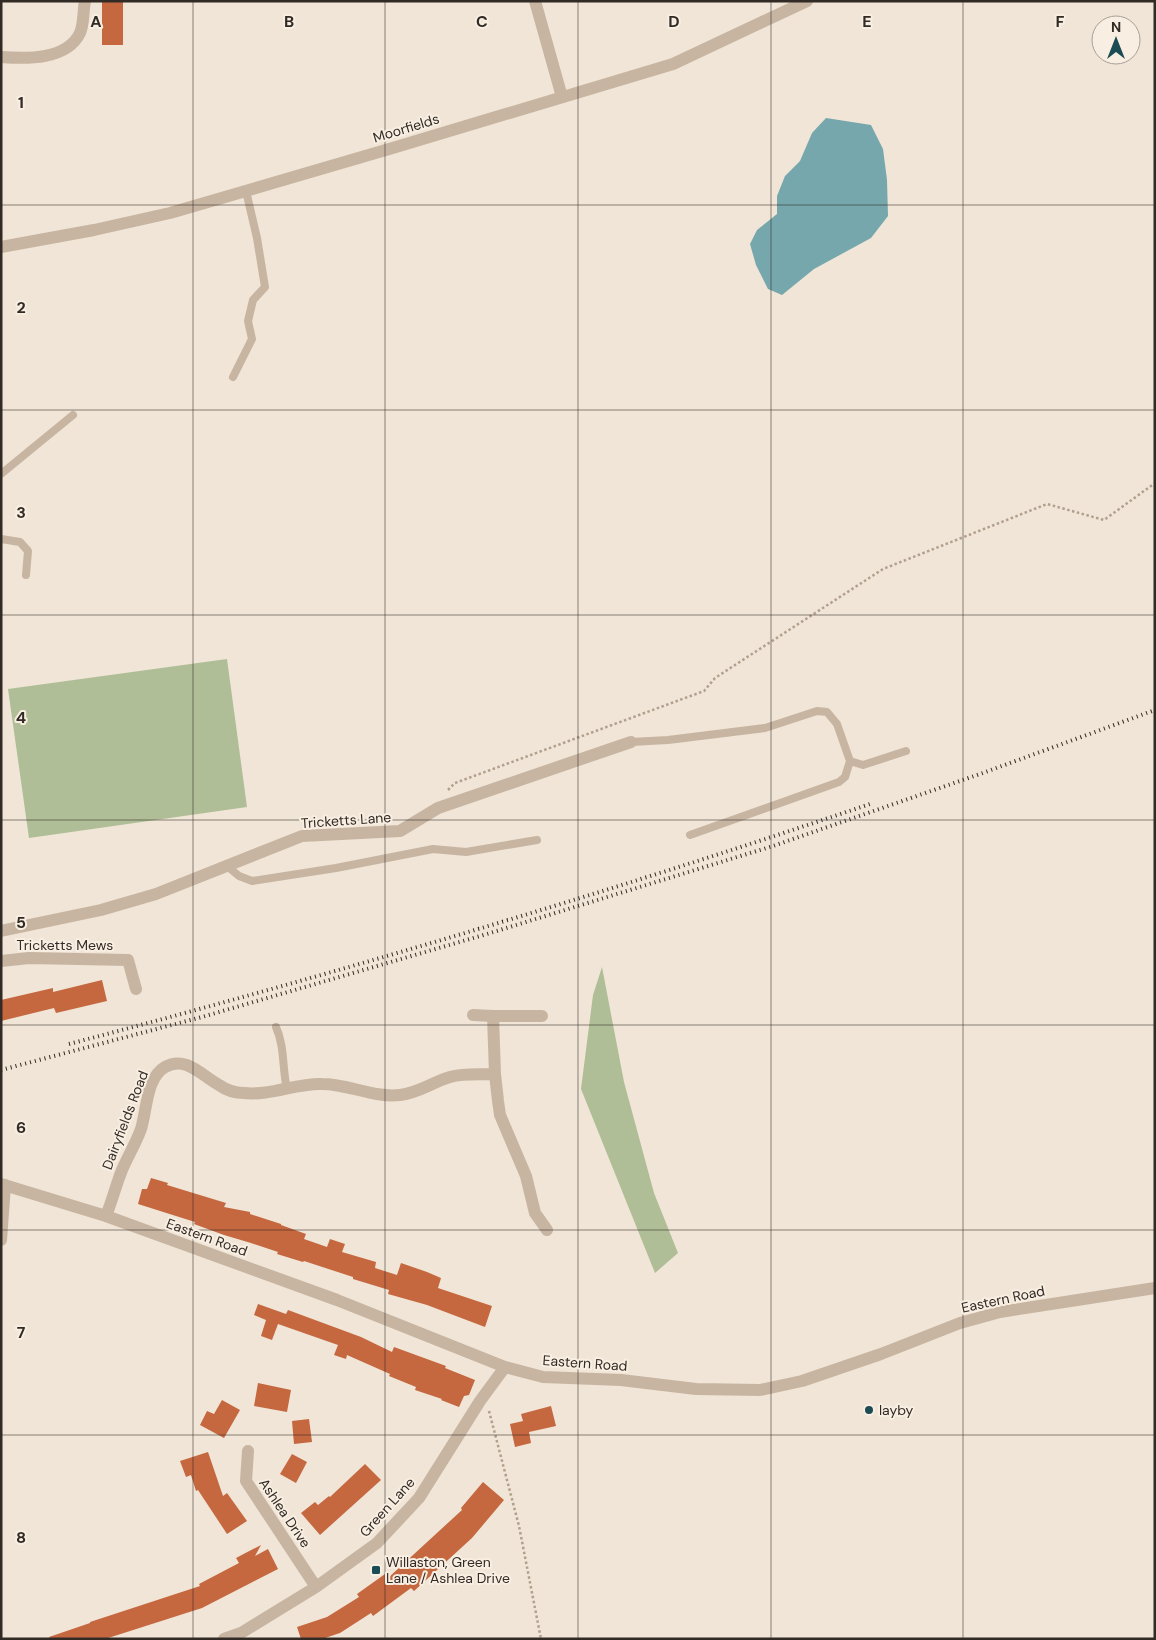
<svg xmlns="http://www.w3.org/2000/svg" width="1156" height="1640" font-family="'DM Sans',sans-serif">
	<rect width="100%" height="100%" fill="#f0e5d6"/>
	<path fill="#afbe96" d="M227,659L247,807L29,838L8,689Z
		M602,967L624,1082L654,1193L678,1253L655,1273L581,1089L593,995Z"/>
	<path fill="#75a7ac" d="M826,118L871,125L883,149L887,180L888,216L871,238L814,269L782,295L768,289L756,265L750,244L757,230L777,214V196L785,176L800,161L812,133Z"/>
	<path fill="#c5673f" d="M102,1H123V45H102Z
		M102,980L107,1001L56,1013L54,1008L1,1021V1000L53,988V992Z
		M151,1178L168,1183L167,1185L226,1203L224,1207L250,1212V1214L281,1224V1225L306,1234L304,1239L327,1247L330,1239L345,1244L342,1252L376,1262L375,1268L397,1275L401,1263L427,1272L441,1278L438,1288L492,1306L485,1327L427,1305L388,1294L389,1290L353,1279V1277L304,1261L303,1262L277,1254L278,1252L251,1243L224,1235L194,1224L195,1222L138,1204L142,1189H147Z
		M258,1304L286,1314L288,1310L361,1337L392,1352L394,1347L446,1366L445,1368L475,1380L469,1395L464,1396L459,1407L441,1400L442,1399L415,1390L416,1387L389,1376L390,1374L347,1355L346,1359L334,1355L338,1345L278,1324L272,1340L261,1336L266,1320L254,1315Z
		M258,1383L291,1390L287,1412L254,1406Z
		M222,1400L240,1410L224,1438L200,1425L207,1411L214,1414Z
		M551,1406L556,1426L529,1432L531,1443L515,1447L510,1424L523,1421L521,1414Z
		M309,1419L312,1442L294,1444L292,1421Z
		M208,1452L223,1496L227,1493L247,1521L227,1534L198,1490L196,1491L191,1475L186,1477L180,1461Z
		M292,1454L307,1462L296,1483L280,1474Z
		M365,1464L381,1480L320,1535L301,1513L315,1502L318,1505L329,1496L330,1497Z
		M483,1482L504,1500L472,1538L414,1591L411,1588L373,1616L371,1613L340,1633L322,1639H301L297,1627L327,1617L359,1597L357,1594L385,1574L388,1578L462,1510L461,1508Z
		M261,1545L255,1556L268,1549L278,1569L202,1608L105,1639H50L49,1637L90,1623V1622L200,1586L199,1584L239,1563L236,1558Z"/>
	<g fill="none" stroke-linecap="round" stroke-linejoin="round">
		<path stroke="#b39f8d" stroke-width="2.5" stroke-dasharray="2.5 2.5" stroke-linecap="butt" d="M448,790L455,783L704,691L715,678L883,569L1047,504L1104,520L1155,483
			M489,1411L519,1526L541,1639"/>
		<path stroke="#c7b5a2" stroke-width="8" d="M233,377L252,339L248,321L253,300L265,287L257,238L246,191
			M1,474L73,415
			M1,539L20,542L28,551L26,575
			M631,742L668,740L765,728L817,711L827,712L837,724L850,761L863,765L906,751
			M690,835L839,782L845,777L850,761
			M227,866L239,876L252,881L336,868L433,849L466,852L537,840
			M276,1027C285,1047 282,1068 287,1089"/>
		<path stroke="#c7b5a2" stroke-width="12" d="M535,1L562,97
			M1,57C27,59 67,60 80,33C84,24 83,11 85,1
			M1,247L94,230L170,213L396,147L673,64L807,1
			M1,931L101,910L156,894L302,836L400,831L438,808L631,742
			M1,961L29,958L128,960L136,989
			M473,1015L493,1016
			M495,1074L493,1016H542
			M1,1184L106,1216L337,1300L505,1367L543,1377L621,1380L696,1389L760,1390L802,1381L881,1354L960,1323L1000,1312L1155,1288
			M106,1216C112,1201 116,1185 122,1170C128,1156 136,1143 141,1129C147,1110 146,1078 165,1067C186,1055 202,1076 219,1085C226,1090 236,1093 244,1093C271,1096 296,1083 322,1084C349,1084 373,1098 400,1095C418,1093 433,1082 450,1077C464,1073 481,1075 495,1074L498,1101L500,1115L526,1176L535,1213L547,1230
			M1,1240L5,1185
			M248,1451L246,1481L316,1587
			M224,1639L241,1633L316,1587L377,1543L419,1498L480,1401L505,1367"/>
		<path stroke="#322a25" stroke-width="4" stroke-dasharray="1 4" stroke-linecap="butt" d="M69,1044C339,973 608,893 873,803
			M1,1070L202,1017L487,934L773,846L980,774L1155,710"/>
	</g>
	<path fill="none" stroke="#322a25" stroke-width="1" stroke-opacity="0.55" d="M193,1V1639M385,1V1639M578,1V1639M771,1V1639M963,1V1639M1,205H1155M1,410H1155M1,615H1155M1,820H1155M1,1025H1155M1,1230H1155M1,1435H1155"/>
	<g fill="#1b4c53" stroke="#f8efe2" stroke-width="2">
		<circle cx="869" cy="1410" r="5"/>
		<rect x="371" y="1565" width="10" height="10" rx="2.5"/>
	</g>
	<g text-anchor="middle" stroke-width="4" stroke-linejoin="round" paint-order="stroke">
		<g font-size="14" fill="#322a25" stroke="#f8efe2">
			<text transform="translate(406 128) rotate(-17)" y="5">Moorfields</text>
			<text transform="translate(346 820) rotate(-4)" y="5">Tricketts Lane</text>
			<text x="65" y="950">Tricketts Mews</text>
			<text transform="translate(125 1120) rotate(-69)" y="5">Dairyfields Road</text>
			<text transform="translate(207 1237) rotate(20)" y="5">Eastern Road</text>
			<text transform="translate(1003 1299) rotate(-12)" y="5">Eastern Road</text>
			<text transform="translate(585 1363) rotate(4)" y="5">Eastern Road</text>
			<text transform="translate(387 1507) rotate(-48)" y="5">Green Lane</text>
			<text transform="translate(285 1513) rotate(56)" y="5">Ashlea Drive</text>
		</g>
		<g font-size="14" fill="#322a25" stroke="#f8efe2" text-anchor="start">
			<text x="879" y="1415">layby</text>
			<text x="386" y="1567">Willaston, Green<tspan x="386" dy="16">Lane / Ashlea Drive</tspan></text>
		</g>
	</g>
	<g font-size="16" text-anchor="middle" font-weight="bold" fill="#322a25" stroke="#f8efe2" stroke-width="4" stroke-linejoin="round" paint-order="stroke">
		<text x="96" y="27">A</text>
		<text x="289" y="27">B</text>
		<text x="482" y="27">C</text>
		<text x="674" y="27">D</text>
		<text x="867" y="27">E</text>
		<text x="1060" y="27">F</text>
		<text x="21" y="108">1</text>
		<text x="21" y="313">2</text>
		<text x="21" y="518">3</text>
		<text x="21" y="723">4</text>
		<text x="21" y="928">5</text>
		<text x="21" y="1133">6</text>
		<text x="21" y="1338">7</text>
		<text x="21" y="1543">8</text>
	</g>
	<rect width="1156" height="1640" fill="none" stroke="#322a25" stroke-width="5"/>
	<g transform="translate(1116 40)"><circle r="24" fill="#f8efe2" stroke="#a9a096"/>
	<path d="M0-4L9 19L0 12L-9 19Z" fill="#1b4c53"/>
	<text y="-8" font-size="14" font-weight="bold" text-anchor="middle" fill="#322a25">N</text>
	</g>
</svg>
